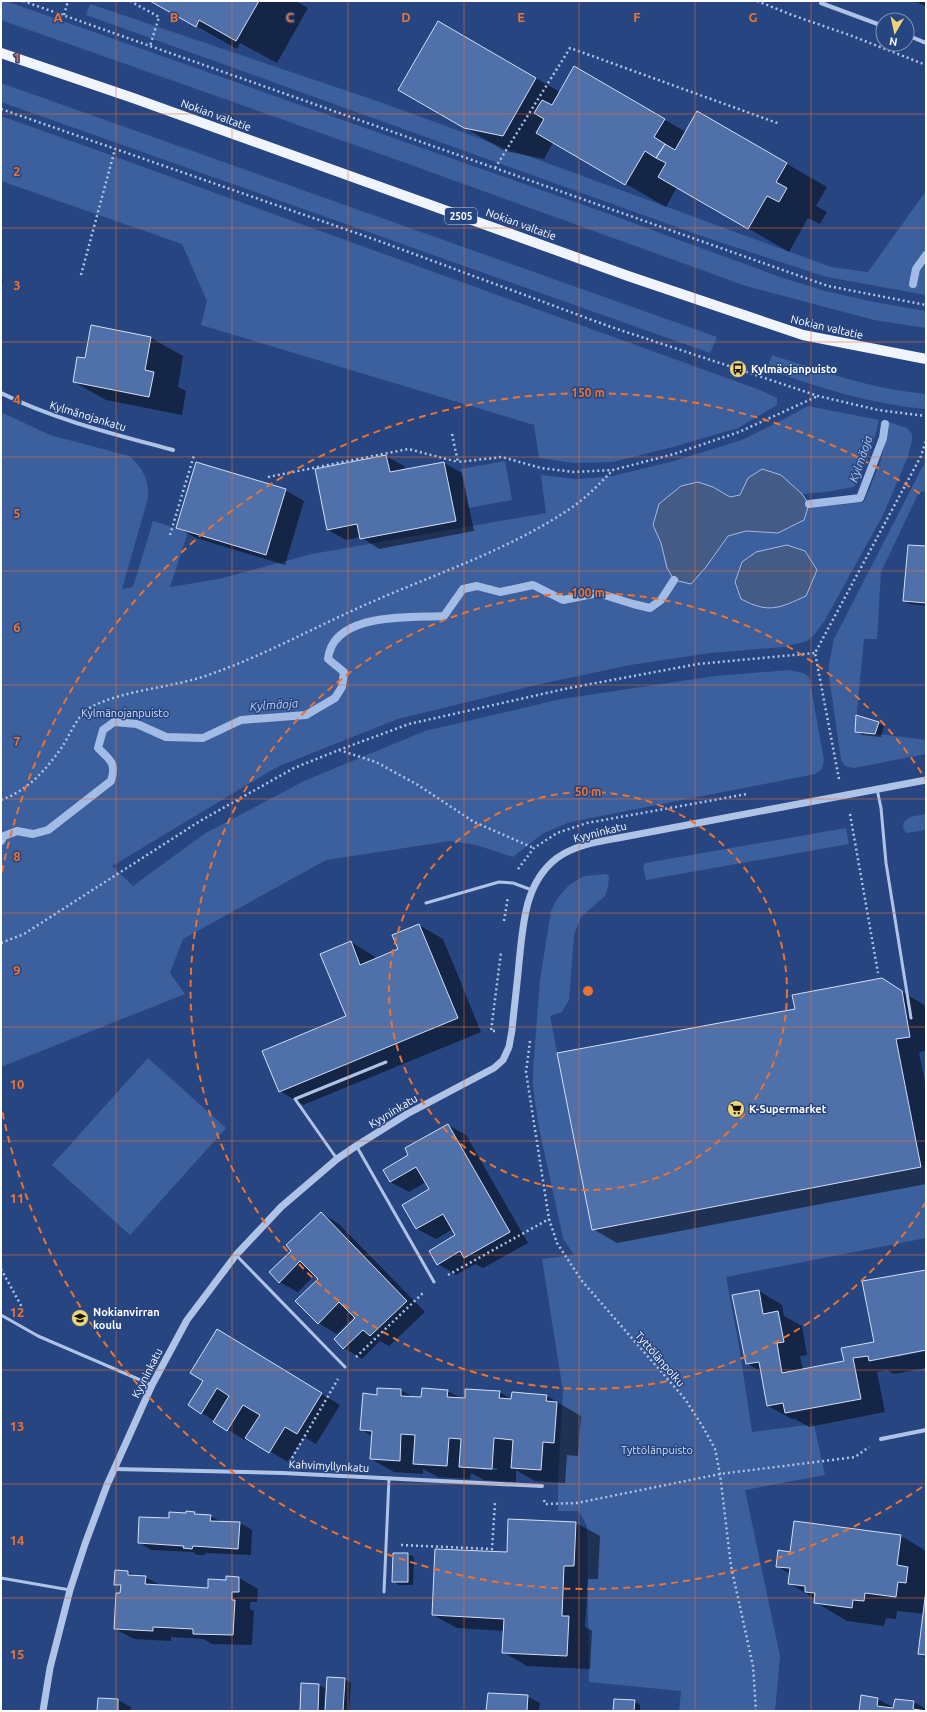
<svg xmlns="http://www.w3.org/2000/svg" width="927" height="1712" font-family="Ubuntu,sans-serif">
	<rect width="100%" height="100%" fill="#274681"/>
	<path fill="#3c5f9e" d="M1,1H6L606,213L780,277L825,291L874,302L926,311V328L874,320L746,286L400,161L1,20Z
		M90,4L380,102L831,267L868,272L926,191V295L827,277L710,239L86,15Z
		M1,83L717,337L710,353L1,102Z
		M1,116L91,148L760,390L777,398V405L738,428L673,447L613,462L573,463L539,458L534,425L201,325L207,301L182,244L1,181Z
		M772,355C822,372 873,389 926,394V409C871,404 819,388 767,369Z
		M808,406L879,420C873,444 867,466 854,487L826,492L802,494L781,475L748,478L740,495L730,497L713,487L681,486L659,504L653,525L661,543L667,568L706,567L728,536L746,531L778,533L804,520L808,508L864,502L881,460L889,422L907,428L912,434V441L907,459L883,515L825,620L814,635L807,641L783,647L710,653L630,665L536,685L398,719L277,767L112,866L133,886L204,834L304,781L425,731L561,699L715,676L790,670L803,673L809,677L824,760L822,769L815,774L570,822L542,834L513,857L476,845L450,841L326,860L183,939L170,973L185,994L1,1067V412L50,435L129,456C143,467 149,480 148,498L122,589L133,587L153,521L188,532L170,587L219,579L312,554L546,513L541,475L577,479L613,476L674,461L742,440L782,420Z
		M926,460V491L919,492L881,572L877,639H864L855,731L926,740V754L854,768L845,766L841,760L829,676V664L834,639Z
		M505,461L512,500L468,508L461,469Z
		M926,814V830L906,833L903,828L904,822L910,817Z
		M846,828L849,844L646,880L643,866L645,863Z
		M606,874L609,876L608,887L605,896L581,917L574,935L569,1000L562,1012L550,1016L592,1230L926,1166V1238L726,1277L739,1346L752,1432L814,1424L825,1475L745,1490L780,1656L775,1711H679L681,1691L589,1682L587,1526L579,1511H558V1481L563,1391L542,1259L574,1255L563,1238L539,1128L533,1087V1070L540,980L551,911L557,899L569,885L584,876Z
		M148,1058L226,1128L130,1235L52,1165Z"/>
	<path fill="#445b86" stroke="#a3bce6" d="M762,469L781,475L802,494L809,504L804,520L778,533L746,531L728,536L706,567L691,584L674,580L667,568L661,543L653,525L659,504L681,486L698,482L713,487L730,497L740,495L748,478Z
		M787,545L805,551L817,570L806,596C779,608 769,614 741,599L735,582L742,562L756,552Z"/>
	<path fill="#0007" fill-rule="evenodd" d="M152,1H296L308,8L277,63L240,43L237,49Z
		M913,1H926V6Z
		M438,22L560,92L574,68L686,132L697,112L827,187L816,206L827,212L820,224L808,218L789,252L677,187L666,207L553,142L544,159L505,151L400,90Z
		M1,278L3,280L1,292Z
		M92,326L151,338L183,356L178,387L186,391L182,415L106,400L74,382L85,360Z
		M386,456L404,466L405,470L444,463L462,473L474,531L379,549L361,537L346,540L328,530Z
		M285,490L304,501L285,565L196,538L178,528Z
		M926,547V606L910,604L904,601Z
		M878,723L884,726L881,737L862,735L856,731Z
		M419,925L443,939L481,1032L303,1105L280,1091L347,1017L351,942L374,956L376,959L399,949Z
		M881,979L926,1006V1051L919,1052L926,1088V1184L617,1243L593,1229L796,1009Z
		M448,1125L466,1135L528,1243L483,1268L475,1264L456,1275L438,1264L457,1236L453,1229L436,1239L417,1229L403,1205L431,1189L426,1182L409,1192L390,1182L410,1156Z
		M321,1213L339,1224L425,1312L389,1346L380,1341L362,1359L344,1348L335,1339L356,1318L354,1316L337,1334L318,1323L319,1279L315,1275L298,1292L279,1282L293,1251Z
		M926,1271V1349L897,1355V1357L926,1351V1368L894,1374L887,1370L877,1372L885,1412L809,1427L795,1419H792L768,1406L762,1372L746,1363L759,1291L782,1305L784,1316L802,1326L807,1355L800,1356L803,1370L845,1362L875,1343Z
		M218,1330L340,1405L316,1444L304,1437L288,1462L247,1438L246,1441L202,1413L204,1380Z
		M401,1390L414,1398H422L448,1391L462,1399L500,1392L512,1400L547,1396L581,1416L578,1456L567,1455L565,1483L535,1481L516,1470V1482L484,1480L471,1473L470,1479L438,1477L423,1469V1474L394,1472L371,1459L372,1436L361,1430L377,1396ZM483,1468H497V1470H483Z
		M194,1513L199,1515L210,1516L222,1522L240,1523L252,1530L251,1555L205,1553V1555H197L193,1552L151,1550L139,1542L170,1519Z
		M509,1520L576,1523L600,1536L598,1579H588L585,1627L592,1631L590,1669L527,1666L503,1652L504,1631L457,1628L433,1615L508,1553Z
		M901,1536L926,1551V1658L919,1654L924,1614L897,1611L896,1619L886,1618L884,1626L847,1621L815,1602V1599L789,1583L790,1574L777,1566L791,1553Z
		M408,1554L414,1557L413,1585H399L393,1581Z
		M128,1572L136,1576L145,1577L162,1586L209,1589L227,1581V1577L239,1578L258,1589L257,1602H250V1609L254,1611L252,1645L212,1644L204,1639L171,1637V1641L134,1639L115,1629L122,1588L115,1584Z
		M345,1679L351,1683L349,1711H326Z
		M319,1685L325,1688L324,1711H301Z
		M527,1696L540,1703L539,1711H487Z
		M99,1699L118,1700L131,1707L130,1711H98Z
		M878,1699L894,1708L895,1700L914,1702L926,1709V1711H860Z
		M635,1701L640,1705V1711H615Z"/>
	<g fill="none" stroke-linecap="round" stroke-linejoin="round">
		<path stroke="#a3bce6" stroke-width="8" d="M913,284L916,269L926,255
			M809,504L860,498L883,438L885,424
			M1,841L4,836L17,831L33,834L48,830L111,781C117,763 110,760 98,748L103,730L114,722L137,724L166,737L203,738L241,720L306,715L335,698L342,687L344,672L328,659C333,612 409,618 444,616L463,589L477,586L500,592L533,585L563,600L598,593L633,604L650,608L661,600L674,580"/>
	</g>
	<path fill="#5070a9" stroke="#d2dff5" d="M150,1H259L236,41L199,20L196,27Z
		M438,21L536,78L503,136L464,128L398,90Z
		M574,66L665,119L654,137L665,144L656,158L645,151L625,185L536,133L544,119L534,113L542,100L552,105Z
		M697,111L787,163L776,182L787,188L779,202L767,196L748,229L658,177L666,163L656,158L665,144L675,150Z
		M91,325L151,337L145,370L154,372L149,397L73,382L77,357L85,358Z
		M386,455L390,472L444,462L456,521L360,539L357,524L327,530L315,469Z
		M196,462L286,489L266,555L176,528Z
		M908,545L926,546V603L903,601Z
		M856,715L879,722L875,734L855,732Z
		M419,924L458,1018L279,1092L262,1051L346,1016L320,954L351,941L360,965L398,949L392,935Z
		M882,978L902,991L910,1037L896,1039L921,1167L592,1230L557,1053L795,1009L792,995Z
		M448,1124L510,1232L464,1258L460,1251L437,1265L429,1251L455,1235L443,1214L416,1229L402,1205L429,1189L416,1167L390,1182L383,1170L408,1155L405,1148Z
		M321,1212L407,1301L370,1336L363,1330L343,1349L334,1339L355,1318L339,1302L318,1324L295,1301L318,1279L300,1261L279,1283L269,1272L291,1251L286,1245Z
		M926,1270V1350L869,1361L868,1356L853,1358L861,1399L785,1413L783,1403L767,1406L759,1362L746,1364L732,1295L759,1290L763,1314L778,1311L784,1342L777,1343L782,1373L844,1361L841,1348L874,1342L862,1281Z
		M217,1329L322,1393L297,1434L285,1427L269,1453L245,1438L260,1415L243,1405L227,1431L213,1422L229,1396L217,1388L201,1414L188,1405L203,1381L190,1373Z
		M377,1388L401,1389V1396L421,1397L422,1388L448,1390L447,1397L465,1398V1389L500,1391L499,1398L511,1399L512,1392L547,1395L546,1401L557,1402L554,1443L543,1442L541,1470L511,1468L513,1440L494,1438L492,1469L459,1467L461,1439L449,1438L447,1466L413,1464L415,1435L401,1434L400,1461L370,1459L372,1431L360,1430L363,1393L377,1395Z
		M186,1511L195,1512L194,1514L211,1515L210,1521L240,1522L238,1549L193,1546L192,1549L183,1548L184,1546L138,1543L139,1517L169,1518V1512L186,1513Z
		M508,1519L576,1522L574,1566H564L562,1616H569L567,1656L502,1653L504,1619L432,1615L435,1549L507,1552Z
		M794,1521L901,1535L897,1565L908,1567L906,1583L898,1582L896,1597L865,1593L864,1601L853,1600L852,1608L814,1603L815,1593L805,1592V1586L788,1584L790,1568L776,1567L778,1550L790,1552Z
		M393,1553H408V1582H392Z
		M115,1570L128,1571V1575L146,1576L145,1584L208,1588V1579L226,1580V1576L239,1577V1592H232V1600H235L233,1635L193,1634V1629L153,1627V1631L114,1629L116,1593H120L121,1585H114Z
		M926,1590V1655L918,1654Z
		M327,1677L345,1678L343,1711H325Z
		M301,1683L319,1684L318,1711H300Z
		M488,1693L528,1695L527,1711H486Z
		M861,1695L878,1698L877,1706L893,1708L895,1699L914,1701L913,1709L926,1711H859Z
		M98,1698L118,1699V1711H97Z
		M614,1699L635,1700L634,1711H613Z"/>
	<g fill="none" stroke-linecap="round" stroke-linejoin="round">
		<path stroke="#afc3e6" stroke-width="2.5" stroke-dasharray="2 3" stroke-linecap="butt" d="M23,1L828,286L926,305
			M130,1L159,17L150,46
			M757,1L792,15L852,36L926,65
			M64,15L68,1
			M1,109L379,241L611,327L738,369L818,396L878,410L926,416
			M495,168L570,48L780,124
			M81,275L115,149
			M452,434L458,462L502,457L541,468L574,472L613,470L674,454L739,432L818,396
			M268,477L408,449L458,462
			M170,535L194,455
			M339,750L376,762L418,785L474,822L534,848
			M839,779L815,653L921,456L926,441
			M1,800C27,791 46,770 62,747C70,735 77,715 91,707C126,689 173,688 211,674C265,655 315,627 367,604C437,573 510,550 574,506C588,496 601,482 613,470
			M850,814L878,973
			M518,869L534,848L557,833L587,823L747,794
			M504,921L508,897
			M1,943L24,934L200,821L294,768L339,750L409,724L569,688L698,664L815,653
			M495,1031H491L501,952
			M530,1041L526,1072L549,1219L557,1243L582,1281L685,1399L703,1427L715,1449L720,1474L731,1566L753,1666L756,1711
			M1,1269L23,1309
			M448,1275L549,1219
			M356,1357L423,1293
			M292,1458L338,1379
			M544,1500L545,1504L577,1503L720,1474L855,1457L869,1447
			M401,1545L492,1549L495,1503"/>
		<path stroke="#afc3e6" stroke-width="3" d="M877,789L881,808L886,863L911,1018
			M426,903L499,882L513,883L532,890
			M357,1147L434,1282
			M337,1159L295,1099L386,1062
			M236,1255L345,1367
			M1,1315L38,1336L152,1385
			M1,1578L70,1590
			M384,1592L389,1478"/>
		<path stroke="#afc3e6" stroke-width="4" d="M821,3L883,26
			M907,35L926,43
			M1,393C55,420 114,434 173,450
			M881,1439L926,1430
			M115,1469L283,1473L542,1486"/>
		<path stroke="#afc3e6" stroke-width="7" d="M43,1711L50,1668L70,1590L85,1544L107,1485L152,1385L187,1320L236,1255L281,1207L337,1159L356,1146L407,1114L494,1068L503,1060L509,1047L512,1030C514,1008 517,986 519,963C523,926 524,883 557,858C575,845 597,842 618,838L926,780"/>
		<path stroke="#f0f4fd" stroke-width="10" d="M1,53L133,98L628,276L803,335L926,359"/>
	</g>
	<path fill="none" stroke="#eb7230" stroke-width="1" stroke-opacity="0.55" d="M116,1V1711M232,1V1711M348,1V1711M464,1V1711M579,1V1711M695,1V1711M811,1V1711M1,114H926M1,228H926M1,342H926M1,457H926M1,571H926M1,685H926M1,799H926M1,913H926M1,1027H926M1,1141H926M1,1255H926M1,1370H926M1,1484H926M1,1598H926"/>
	<g fill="none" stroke="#eb7230" stroke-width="2" stroke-dasharray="7 5">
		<circle cx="588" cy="991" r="199"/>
		<path d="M926 1202A398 398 0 1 1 926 780"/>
		<path d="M922 1487A598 598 0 0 1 2 1110M2 872A598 598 0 0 1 922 495"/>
	</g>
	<defs>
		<g id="bus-disc" transform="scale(0.9)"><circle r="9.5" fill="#eed675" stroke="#274681"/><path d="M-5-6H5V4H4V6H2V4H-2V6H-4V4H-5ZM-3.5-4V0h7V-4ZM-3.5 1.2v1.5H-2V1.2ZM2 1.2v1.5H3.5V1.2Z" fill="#111"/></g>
		<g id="supermarket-disc" transform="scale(0.9)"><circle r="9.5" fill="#eed675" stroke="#274681"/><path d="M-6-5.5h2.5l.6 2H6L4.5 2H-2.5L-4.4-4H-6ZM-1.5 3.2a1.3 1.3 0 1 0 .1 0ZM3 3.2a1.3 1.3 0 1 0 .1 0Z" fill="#111"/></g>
		<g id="school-disc" transform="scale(0.9)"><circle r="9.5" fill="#eed675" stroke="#274681"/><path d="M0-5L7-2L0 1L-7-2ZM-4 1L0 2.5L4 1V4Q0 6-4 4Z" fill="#111"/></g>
	</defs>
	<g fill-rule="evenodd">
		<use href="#bus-disc" x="738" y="369"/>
		<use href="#supermarket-disc" x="736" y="1109"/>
		<use href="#school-disc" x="80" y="1318"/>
	</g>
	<g text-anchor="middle" stroke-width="3" stroke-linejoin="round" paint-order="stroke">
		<rect fill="#274681" stroke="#bec8d9" stroke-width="1" x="445" y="208" width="32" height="16" rx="3"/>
		<g font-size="10" font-weight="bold" fill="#fff">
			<text x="461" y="220">2505</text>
		</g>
		<g font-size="11" fill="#fff" stroke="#274681">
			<text transform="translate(216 115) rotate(20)" y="4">Nokian valtatie</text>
			<text transform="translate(521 224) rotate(20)" y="4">Nokian valtatie</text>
			<text transform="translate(827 327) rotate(13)" y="4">Nokian valtatie</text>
			<text transform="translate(88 416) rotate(17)" y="4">Kylmänojankatu</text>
			<text transform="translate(600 832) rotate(-14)" y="4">Kyyninkatu</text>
			<text transform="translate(393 1111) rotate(-31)" y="4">Kyyninkatu</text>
			<text transform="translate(660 1359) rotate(49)" y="4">Tyttölänpolku</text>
			<text transform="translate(147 1373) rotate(-63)" y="4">Kyyninkatu</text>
			<text transform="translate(329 1466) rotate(3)" y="4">Kahvimyllynkatu</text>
		</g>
		<g font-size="11" font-weight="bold" fill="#fff" stroke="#274681" text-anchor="start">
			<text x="751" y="373">Kylmäojanpuisto</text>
			<text x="749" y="1113">K-Supermarket</text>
			<text x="93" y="1316">Nokianvirran<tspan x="93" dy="13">koulu</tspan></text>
		</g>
		<g font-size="11" fill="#d2dff5" stroke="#274681">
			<text x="125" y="717">Kylmänojanpuisto</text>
			<text x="657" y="1454">Tyttölänpuisto</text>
		</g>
		<g font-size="12" font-style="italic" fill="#bacdee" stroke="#274681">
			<text transform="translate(861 459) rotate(-71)" y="4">Kylmäoja</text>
			<text transform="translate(274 705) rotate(-4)" y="4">Kylmäoja</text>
		</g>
	</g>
	<g font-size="13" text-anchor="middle" font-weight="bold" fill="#eb7230" stroke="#274681" stroke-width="3" stroke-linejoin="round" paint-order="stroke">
		<text x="58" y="22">A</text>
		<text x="174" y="22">B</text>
		<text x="290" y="22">C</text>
		<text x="406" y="22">D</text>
		<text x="521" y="22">E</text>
		<text x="637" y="22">F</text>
		<text x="753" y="22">G</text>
		<text x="17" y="62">1</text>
		<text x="17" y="176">2</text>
		<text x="17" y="290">3</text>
		<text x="17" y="404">4</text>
		<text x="17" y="518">5</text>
		<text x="17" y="632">6</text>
		<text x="17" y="746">7</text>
		<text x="17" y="861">8</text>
		<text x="17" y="975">9</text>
		<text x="17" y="1089">10</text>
		<text x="17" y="1203">11</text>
		<text x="17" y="1317">12</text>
		<text x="17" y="1431">13</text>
		<text x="17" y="1545">14</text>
		<text x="17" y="1659">15</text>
	</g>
	<circle cx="588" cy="991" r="6" fill="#eb7230" stroke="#274681" stroke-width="2"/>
	<g font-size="12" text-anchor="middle" font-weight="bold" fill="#eb7230" stroke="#274681" stroke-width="3" stroke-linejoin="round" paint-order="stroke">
		<text x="588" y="397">150 m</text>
		<text x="588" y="597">100 m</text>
		<text x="588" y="796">50 m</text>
	</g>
	<rect width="927" height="1712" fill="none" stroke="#ffffff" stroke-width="4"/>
	<g transform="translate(895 32) rotate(189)"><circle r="19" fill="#274681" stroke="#7d90b3"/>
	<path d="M0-3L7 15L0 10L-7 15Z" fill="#eed675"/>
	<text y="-6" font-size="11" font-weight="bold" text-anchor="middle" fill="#ffffff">N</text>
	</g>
</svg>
